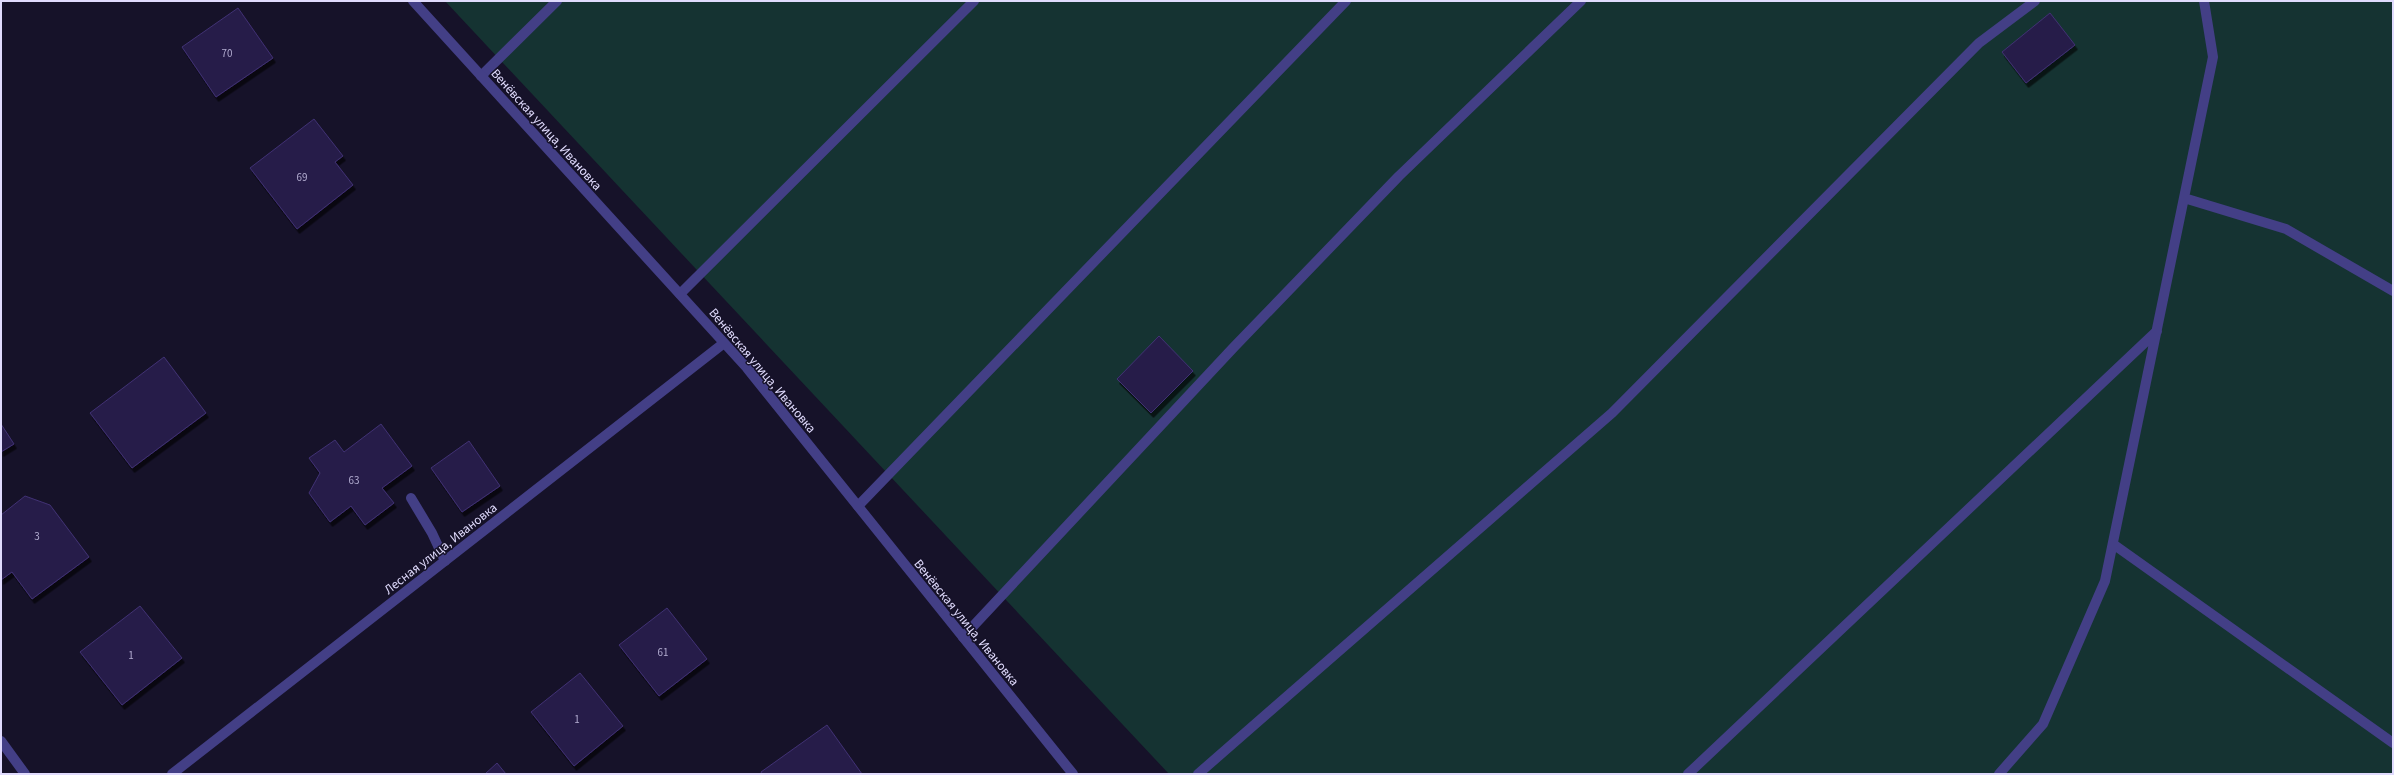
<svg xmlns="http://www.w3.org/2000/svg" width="2394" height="775" font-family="'Source Sans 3',sans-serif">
	<defs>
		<filter id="shadow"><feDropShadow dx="2.5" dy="4.5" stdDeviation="0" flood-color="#0009"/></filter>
	</defs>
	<rect width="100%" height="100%" fill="#161229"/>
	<path fill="#153332" d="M445,1H2393V774H1169Z"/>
	<path fill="#281e49" stroke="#403174" filter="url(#shadow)" d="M238,8L273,58L216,97L182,47Z
		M2050,13L2075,45L2026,83L2002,52Z
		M314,119L343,156L335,162L353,185L297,229L250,168Z
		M1159,336L1193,371L1151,413L1117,379Z
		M164,357L206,413L132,468L90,413Z
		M1,424L14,444L1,452Z
		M381,424L412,466L382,488L394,503L365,525L351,506L330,522L309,493L320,473L309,458L335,440L344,452Z
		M469,441L500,486L462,512L431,468Z
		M25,496L50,505L89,557L32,599L12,572L1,580V515Z
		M140,606L182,658L122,705L80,652Z
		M667,608L707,659L659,696L619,645Z
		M580,673L623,726L574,766L531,712Z
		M827,725L862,774H762L761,772Z
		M497,763L506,774H485Z"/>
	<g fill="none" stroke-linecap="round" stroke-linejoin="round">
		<path stroke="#433f86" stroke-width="10" d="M481,76L557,1
			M2184,198L2286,229L2393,291
			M680,294L974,1
			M411,498L432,533L445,561
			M858,506L1346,1
			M2113,544L2393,743
			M963,637L1234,347L1399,176L1581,1
			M1198,774L1612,413L1979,43L2035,1
			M1688,774L2157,331
			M1999,774L2043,724L2105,581L2213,57L2204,1"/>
		<path stroke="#433f86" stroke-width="10" d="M413,1L747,368L1073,774
			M1,741L25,774
			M172,774L724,343"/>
	</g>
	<g text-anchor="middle" stroke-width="3" stroke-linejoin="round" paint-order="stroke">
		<g font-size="11" fill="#b2acd0">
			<text x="227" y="57">70</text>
			<text x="302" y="181">69</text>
			<text x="354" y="484">63</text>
			<text x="37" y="540">3</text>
			<text x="663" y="656">61</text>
			<text x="131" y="659">1</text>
			<text x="577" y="723">1</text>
		</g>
		<g font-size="13" fill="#e0dbfd" stroke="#161229">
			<text transform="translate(547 129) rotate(48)" y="5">Венёвская улица, Ивановка</text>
			<text transform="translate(763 370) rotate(50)" y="5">Венёвская улица, Ивановка</text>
			<text transform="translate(440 548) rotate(-38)" y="5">Лесная улица, Ивановка</text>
			<text transform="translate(967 622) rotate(51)" y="5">Венёвская улица, Ивановка</text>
		</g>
	</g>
	<rect width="2394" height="775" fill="none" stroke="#e0dbfd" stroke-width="4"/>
</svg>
